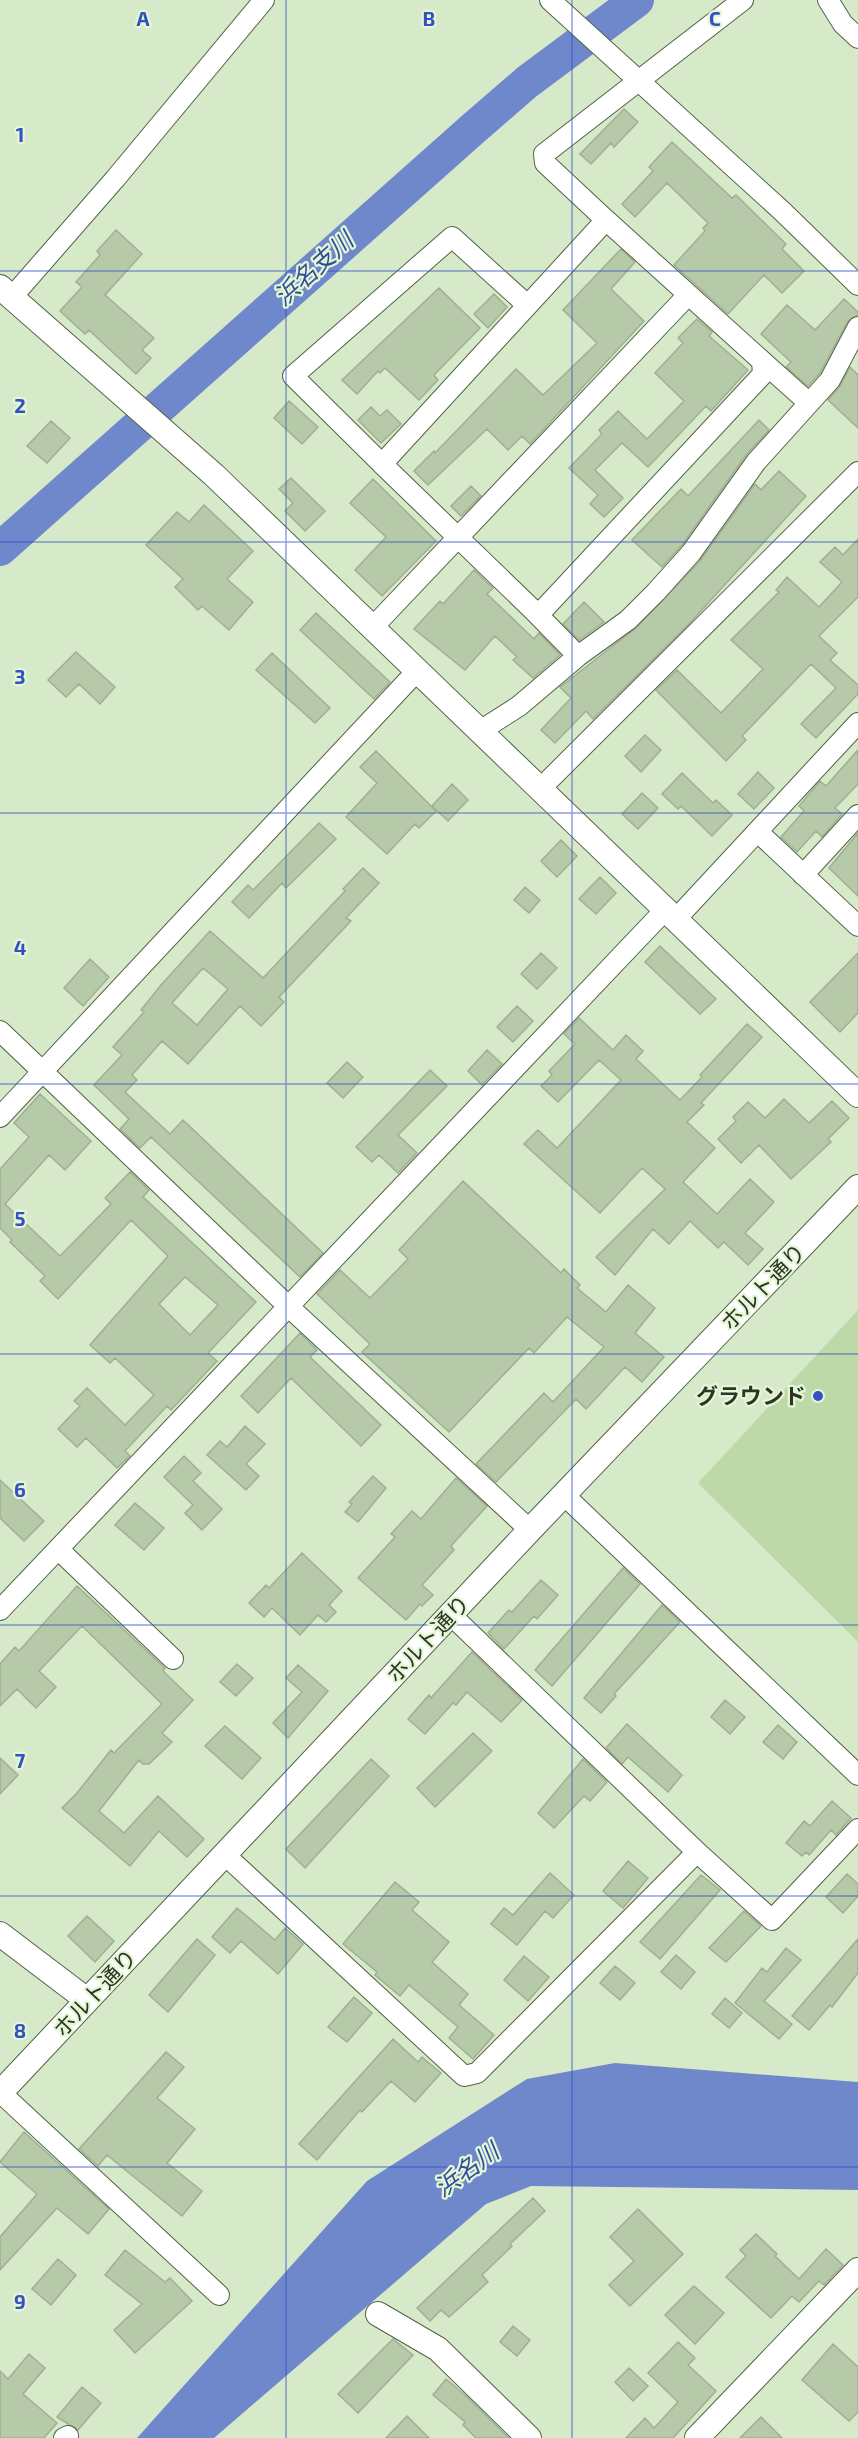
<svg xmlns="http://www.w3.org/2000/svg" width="858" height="2438" font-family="'Exo 2','Noto Sans JP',sans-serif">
	<rect width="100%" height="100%" fill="#d6e9c9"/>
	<path fill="#bdd9a7" d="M858,1310V1642L698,1483Z"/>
	<path fill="#6f88cb" d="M615,2063L858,2082V2190L531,2186L486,2204L214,2438H137L367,2181L527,2079Z"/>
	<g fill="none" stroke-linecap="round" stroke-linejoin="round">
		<path stroke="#6f88cb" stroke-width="34" d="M0,549L475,127L527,82L637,0"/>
	</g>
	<path fill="#b6c9a8" stroke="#9eb091" stroke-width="1.5" fill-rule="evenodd" d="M624,109L638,122L614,147L611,143L591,164L580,154Z
		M672,142L732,198L736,195L786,244L782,249L804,271L782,293L764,275L728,314L674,265L705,231L703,228L708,223L667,183L635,217L622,204L653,171L649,167Z
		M116,230L142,254L105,295L154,338L142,350L151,358L136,374L89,330L85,334L60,311L82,287L76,282L100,255L97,251Z
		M621,249L635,262L611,289L644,321L530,444L522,436L508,450L487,429L428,485L414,471L434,451L435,453L516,369L543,395L597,343L563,310Z
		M439,288L480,328L434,375L438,380L419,400L385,368L380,373L378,371L357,394L342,380Z
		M494,294L507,307L488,328L474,314Z
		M844,299L858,312V315L848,321L820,373L808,386L786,367L791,362L761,334L787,305L815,330Z
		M697,319L712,332L709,336L748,370L711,411L706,406L648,467L622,443L595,470L623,498L604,517L590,504L598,495L569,468L602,434L599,430L618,411L647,439L684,401L655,373L683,343L678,338Z
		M850,367L858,375V428L828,400L840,386Z
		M289,401L318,427L302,444L274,418Z
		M371,407L380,416L387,410L401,424L381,443L358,420Z
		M759,420L769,430L746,455L682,545L662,567L632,540L681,489L688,496Z
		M51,421L70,438L47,463L27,446Z
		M779,471L806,496L688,625L593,719L586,711L555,743L541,730L571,698L560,687L636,628L700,561L755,484L761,490Z
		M291,478L325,511L305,531L285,511L293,503L279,489Z
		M373,479L436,541L382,596L355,570L386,537L350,503Z
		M471,486L481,496L461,516L451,506Z
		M204,505L253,551L227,579L253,602L229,630L202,606L198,610L175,587L183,579L146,545L177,512L189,522Z
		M858,539V597L819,636L837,653L830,660L858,685V694L816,738L801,724L836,688L811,664L742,736L746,740L726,761L656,690L677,670L721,713L763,669L731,640L779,592L776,590L787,577L819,607L842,582L820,562L835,547L843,555Z
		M474,570L493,588L487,594L534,639L539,633L560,655L533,678L513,660L517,657L495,636L465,670L414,629L440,601L443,604Z
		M584,602L604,622L579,640L563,624Z
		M316,613L390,682L374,699L300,630Z
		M76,652L115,687L100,704L79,684L66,697L48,680Z
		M272,653L330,708L315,723L256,670Z
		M645,735L661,750L641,772L625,756Z
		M858,750V784L835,808L842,814L822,837L816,831L797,852L781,837L804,811L799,806L820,781L826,786Z
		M376,751L436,811L419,828L415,824L387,854L346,817L377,783L360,767Z
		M758,772L774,788L754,809L738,794Z
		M682,773L713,803L716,800L732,815L712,836L681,806L678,809L662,794Z
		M452,784L468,800L448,821L432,806Z
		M642,793L658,808L638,829L622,814Z
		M319,823L336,839L286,888L282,883L249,918L232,902L248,885L253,890Z
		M858,833V896L829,868Z
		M561,840L577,856L557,877L541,861Z
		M363,868L379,883L346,918L351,921L279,997L284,1002L261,1026L240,1006L188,1064L162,1041L132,1075L137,1080L125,1092L170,1134L183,1120L323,1253L300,1277L151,1137L140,1148L120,1129L129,1119L94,1085L122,1055L113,1047L144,1012L141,1010L161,985L210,931L263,978L345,891L343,889ZM203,968L228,989L197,1025L172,1003Z
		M600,877L616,893L596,914L579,899Z
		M525,887L540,900L529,913L514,900Z
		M660,946L716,999L700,1014L645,962Z
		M541,953L557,968L537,989L521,974Z
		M858,953V1013L840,1032L810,1002Z
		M90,959L109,977L83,1006L64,988Z
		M517,1006L533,1021L513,1042L497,1027Z
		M579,1018L613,1050L626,1035L643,1051L636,1059L680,1100L702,1077L700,1075L747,1024L762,1037L701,1103L704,1105L687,1122L715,1148L683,1182L717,1214L750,1179L774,1202L745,1233L763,1249L748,1265L724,1242L718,1248L690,1221L669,1244L653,1229L615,1275L596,1257L665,1189L642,1168L600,1213L524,1144L538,1130L557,1148L621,1080L599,1060L558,1102L541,1086L552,1075L549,1071L575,1044L564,1034Z
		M487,1050L502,1064L482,1085L468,1071Z
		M347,1062L363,1077L343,1098L327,1083Z
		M430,1070L447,1086L398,1135L417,1153L398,1173L379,1155L372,1162L356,1147Z
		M40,1094L91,1141L65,1170L49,1155L5,1204L60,1256L111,1204L105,1198L130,1172L149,1190L143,1197L256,1302L208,1353L217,1361L171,1410L167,1406L125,1451L130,1456L117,1468L86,1438L77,1447L58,1429L80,1406L74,1401L87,1388L125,1425L154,1395L115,1358L110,1363L90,1345L168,1256L131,1220L58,1299L40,1281L45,1276L10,1242L12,1240L0,1228V1169L29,1137L14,1123ZM185,1277L218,1305L190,1335L159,1304Z
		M784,1099L809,1123L832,1101L849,1118L828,1139L831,1142L791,1179L759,1145L741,1163L718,1139L736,1121L733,1117L748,1102L765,1118Z
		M463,1181L561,1273L564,1269L580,1285L577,1288L606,1312L628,1285L655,1308L635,1333L664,1357L642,1382L625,1367L586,1409L576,1399L496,1482L476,1464L544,1393L553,1402L604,1347L567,1317L534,1353L529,1348L449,1432L362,1352L370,1344L317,1294L340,1270L370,1298L408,1259L399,1250Z
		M300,1333L317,1350L310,1357L381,1425L361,1446L291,1378L258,1413L241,1396Z
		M245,1426L265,1444L246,1464L259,1476L246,1490L207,1455L220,1441L227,1447Z
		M184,1456L201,1473L193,1481L222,1509L202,1530L185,1513L193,1505L164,1477Z
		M373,1476L386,1488L358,1522L345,1512L352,1504L349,1502Z
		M456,1478L487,1506L451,1546L454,1550L422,1585L433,1595L422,1606L420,1604L406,1620L358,1578L395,1537L391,1534L412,1511L421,1519Z
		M0,1480L44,1521L24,1541L0,1518Z
		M135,1503L164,1528L144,1550L115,1525Z
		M302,1553L342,1591L329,1605L336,1612L326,1622L318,1615L300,1635L272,1608L264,1617L249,1603L266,1585L269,1588Z
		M623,1568L640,1584L552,1686L535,1670Z
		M541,1580L558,1595L537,1619L534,1616L504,1649L488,1633L509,1610L512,1612Z
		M77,1586L165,1668L163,1671L193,1700L162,1733L172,1742L149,1764H143L139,1760L99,1811L124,1833L158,1796L204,1839L187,1857L159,1831L130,1866L62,1808L77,1793L111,1750L114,1753L162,1704L82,1626L39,1671L56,1687L36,1708L17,1689L0,1706V1664L15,1647L19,1651Z
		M662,1605L680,1622L614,1694L616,1696L601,1713L584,1698Z
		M472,1652L522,1700L501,1722L467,1692L456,1705L453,1703L425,1734L408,1719L429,1695L431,1698Z
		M237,1664L253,1678L236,1696L220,1682Z
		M298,1665L328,1691L288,1738L273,1723L302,1692L286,1678Z
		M725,1700L745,1717L730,1734L711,1717Z
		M627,1724L682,1775L668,1792L628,1757L622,1764L606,1748Z
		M778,1725L797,1742L783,1759L763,1742Z
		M225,1726L261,1758L242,1779L205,1746Z
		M473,1733L492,1751L435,1807L417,1788Z
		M0,1758L18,1775L0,1794Z
		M371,1759L389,1776L305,1868L286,1849Z
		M583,1759L607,1782L590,1801L584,1796L554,1828L538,1813Z
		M832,1801L851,1818L836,1835L831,1830L809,1855L806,1852L802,1856L786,1843L804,1821L810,1826Z
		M628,1861L648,1878L623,1908L603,1891Z
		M550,1873L574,1895L553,1918L545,1911L517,1945L491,1924L504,1908L513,1915Z
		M847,1874L858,1884V1896L843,1913L826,1897Z
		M701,1875L720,1890L660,1959L640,1942Z
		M395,1882L419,1902L412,1910L449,1942L432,1962L468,1994L459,2005L494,2035L473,2059L449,2038L458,2027L409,1985L400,1996L375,1975L377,1972L343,1944Z
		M237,1908L275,1940L285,1928L303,1944L278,1974L241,1941L230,1953L212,1937Z
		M744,1911L761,1926L726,1962L709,1948Z
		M87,1916L114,1941L95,1962L68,1936Z
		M197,1939L215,1955L168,2012L149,1995Z
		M858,1939V1973L832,2007L830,2005L809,2030L792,2016Z
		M786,1948L801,1960L764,2001L792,2024L779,2039L735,2003L762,1968L767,1972Z
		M676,1955L695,1972L681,1989L661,1972Z
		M524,1956L549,1977L528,2001L504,1980Z
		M615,1966L635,1983L620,2000L600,1983Z
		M354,1997L372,2013L347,2042L328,2027Z
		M725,1998L742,2013L729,2028L712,2014Z
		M393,2039L418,2062L422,2057L441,2073L415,2102L391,2081L362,2112L360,2110L317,2160L299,2144Z
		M166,2052L184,2067L157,2098L195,2129L167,2163L202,2191L182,2216L107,2155L98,2166L79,2149Z
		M24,2132L109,2209L88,2234L57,2208L0,2270V2237L37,2194L0,2162Z
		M533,2198L545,2211L510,2244L512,2246L482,2275L488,2282L449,2317L441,2310L430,2321L417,2308Z
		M638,2209L683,2254L630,2306L609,2285L634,2261L610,2237Z
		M756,2234L777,2254L775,2256L799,2279L826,2249L843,2265L824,2285L819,2281L799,2302L792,2296L771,2318L726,2277L746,2256L740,2250Z
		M125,2250L165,2282L170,2278L192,2301L135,2353L114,2330L142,2304L105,2275Z
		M58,2259L76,2275L51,2305L32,2289Z
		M694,2286L724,2313L695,2344L665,2315Z
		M513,2326L530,2340L517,2356L500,2342Z
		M393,2339L413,2355L358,2413L338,2394Z
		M678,2342L695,2358L688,2365L716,2391L673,2438H626L645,2418L654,2428L678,2402L648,2373Z
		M833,2344L858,2367V2412L849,2421L802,2380Z
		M29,2354L45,2368L23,2394L57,2423L44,2438H0V2371L8,2379Z
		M629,2368L648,2386L633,2401L615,2382Z
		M446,2379L466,2396L509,2438H476L463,2425L465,2422L433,2395Z
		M82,2387L101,2403L78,2430L57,2417Z
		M407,2416L429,2438H386Z
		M761,2417L782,2438H740Z"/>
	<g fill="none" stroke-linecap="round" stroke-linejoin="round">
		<g stroke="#536346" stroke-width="22">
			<path id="minor" d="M550,0L782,211L858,285
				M828,0L843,24L858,38
				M606,220L762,361L763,374L542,611L533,610L382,464Z
				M606,220L545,163L544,154L743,0
				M12,297L115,179L264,0
				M762,361L809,403
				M382,464L293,376L452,237L526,304
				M533,610L578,656
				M372,628L688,295
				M480,731L519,706L578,656L628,620L656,592L691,553L756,462L830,380L858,327
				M541,788L858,472
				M758,832L858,926
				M803,875L858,815
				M675,920L858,723
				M0,1031L289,1307L530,1530
				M0,1117L416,672
				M564,1495L858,1775
				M58,1549L173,1659
				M0,1610L665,910
				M451,1615L697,1852L772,1920L858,1829
				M224,1854L464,2076L477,2073L697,1852
				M1,2093L219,2295
				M64,2438L68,2436"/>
		</g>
		<g stroke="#536346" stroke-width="26">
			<path id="tertiary" d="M0,287L214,475L858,1095
				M0,1934L87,2000
				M0,2093L530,1530L858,1187
				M378,2314L438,2349L529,2438
				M697,2438L858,2270"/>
		</g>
		<use href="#minor" stroke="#fff" stroke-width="20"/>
		<use href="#tertiary" stroke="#fff" stroke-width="24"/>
	</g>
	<path fill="none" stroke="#3251c2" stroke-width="1.5" stroke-opacity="0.55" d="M286,0V2438M572,0V2438M0,271H858M0,542H858M0,813H858M0,1084H858M0,1354H858M0,1625H858M0,1896H858M0,2167H858"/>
	<circle fill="#3251c2" stroke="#e4f7d5" stroke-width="2" cx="818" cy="1396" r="6"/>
	<g text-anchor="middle" stroke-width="4.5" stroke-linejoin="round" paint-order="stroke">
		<g font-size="22" fill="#2d3427" stroke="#e4f7d5">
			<text transform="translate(763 1287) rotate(-46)" y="8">ホルト通り</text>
			<text transform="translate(428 1639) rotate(-47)" y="8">ホルト通り</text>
			<text transform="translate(95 1993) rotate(-47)" y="8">ホルト通り</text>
		</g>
		<g font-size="22" font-weight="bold" fill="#2d3427" stroke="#e4f7d5" text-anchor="end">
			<text x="806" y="1404">グラウンド</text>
		</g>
		<g font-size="24" font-style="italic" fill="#334c9d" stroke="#e4f7d5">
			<text transform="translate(314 269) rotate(-42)" y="8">浜名支川</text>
			<text transform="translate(467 2170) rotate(-36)" y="8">浜名川</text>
		</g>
	</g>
	<g font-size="20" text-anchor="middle" font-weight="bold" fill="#3251c2" stroke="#e4f7d5" stroke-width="4.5" stroke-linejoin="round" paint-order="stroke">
		<text x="143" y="26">A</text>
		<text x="429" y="26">B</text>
		<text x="715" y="26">C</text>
		<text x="20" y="142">1</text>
		<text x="20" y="413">2</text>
		<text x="20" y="684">3</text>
		<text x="20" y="955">4</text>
		<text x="20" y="1226">5</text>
		<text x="20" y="1497">6</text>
		<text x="20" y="1768">7</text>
		<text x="20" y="2038">8</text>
		<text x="20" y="2309">9</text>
	</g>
</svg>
